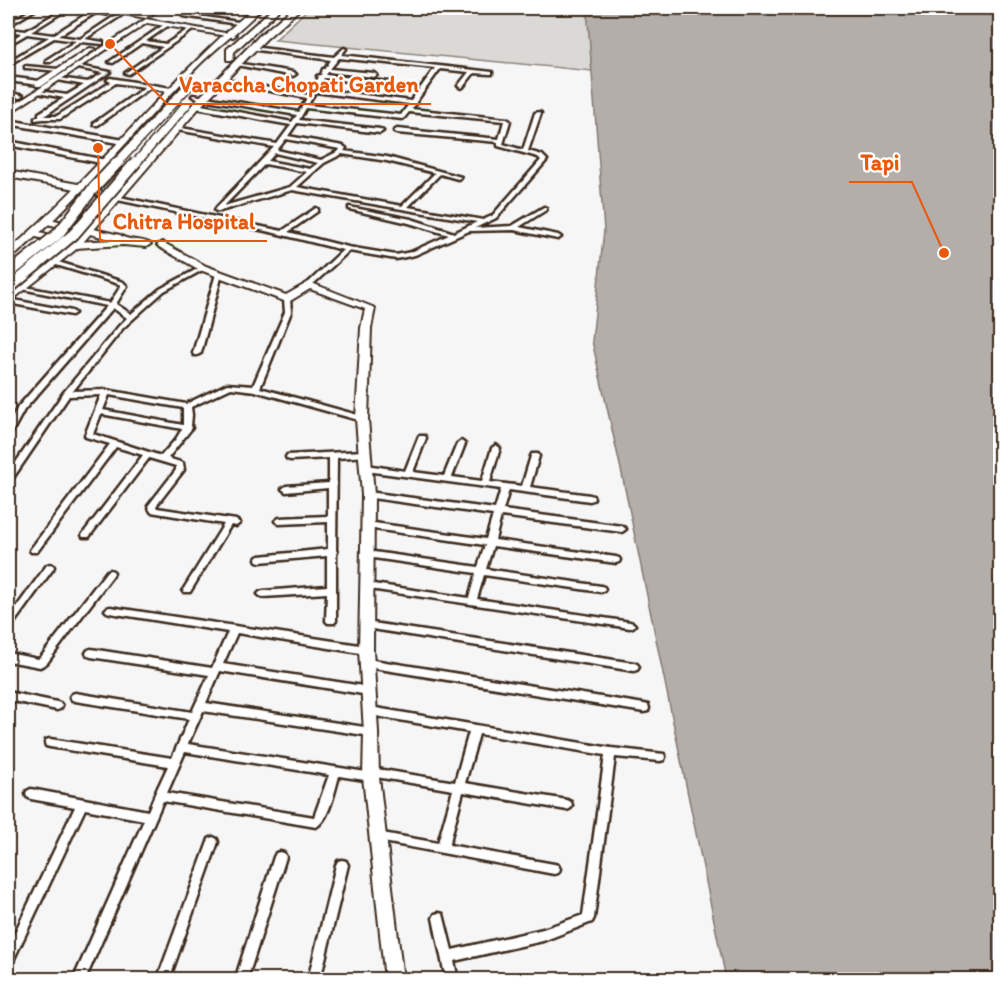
<svg xmlns="http://www.w3.org/2000/svg" width="1008" height="987" font-family="Itim,sans-serif">
	<rect width="100%" height="100%" fill="#f7f6f6"/>
	<filter id="ink" filterUnits="userSpaceOnUse"><feTurbulence type="fractalNoise" baseFrequency=".0167" numOctaves="2"/><feDisplacementMap in="SourceGraphic" scale="12" xChannelSelector="R" yChannelSelector="G"/><feConvolveMatrix kernelMatrix="1 2 1 2 8 2 1 2 1" color-interpolation-filters="sRGB"/></filter>
	<g filter="url(#ink)">
		<path fill="#dbd9d6" stroke="#8b827a" stroke-width="1.5" d="M309,8H499L588,13L592,71L275,40Z"/>
		<path fill="#b4aeaa" stroke="#847972" stroke-width="1.5" d="M587,8H1000V979H726L622,474L592,341L604,230Z"/>
		<g fill="none" stroke-linecap="round" stroke-linejoin="round">
			<g stroke="#3b2a1e" stroke-width="5">
				<path id="street" d="M34,8H38L8,26V23Z
					M65,8H69L31,32L53,35L93,10H97V12L58,36L80,39L118,14L122,15L85,39L103,42V44L81,42L50,62H46V60L76,41L54,38L8,65V62L49,37L27,34L8,45V42L22,33L8,31V29L26,31Z
					M218,8H227L253,12L251,13Z
					M185,14L238,22L240,23L238,24L183,16V15Z
					M165,24L169,25L146,41L166,44L190,28L194,29L129,74L125,73L163,47L142,43L113,63L109,62Z
					M252,47L334,57L344,48L346,49L341,55L492,72V74H490L474,73L463,87L461,88L458,86L469,72L440,69L416,102V104L411,109L507,119L510,121L503,144L523,150L535,113L540,112L541,113L528,151L542,155L547,160L496,218L475,228L512,226L544,207L546,208V210L519,227L558,235L561,237L558,239L514,230L469,231L415,255L396,259L349,251L311,286H307V284L343,250L275,233L113,199V197L115,196L282,231L316,208L318,209V211L288,232L348,247L396,255L411,252L449,235L409,223L349,209V207L411,219L454,233L477,222L292,190L220,211H216L215,210L217,207L274,147L177,130L174,128L175,127L277,144L291,125L196,108L193,106L196,104L292,122L297,115L195,98L192,96L193,95L299,112L307,98L217,81L220,79L308,95L311,91L309,90L312,89L319,77L317,76L321,75L323,69H325L331,60L250,49V48ZM339,58L435,68L411,101L317,89L324,78L389,86L392,84L389,82L326,75L328,72L374,77L377,75L374,73L330,69ZM315,92L409,104L401,115L308,105ZM306,108L402,119L404,118L409,112L504,121L499,139L397,129L394,131L397,133L498,142V146L538,157L541,160L492,216L483,220L408,207L440,174L458,179L461,177L387,157L344,151L346,148L343,146L288,136L297,123L380,133L383,131L380,129L299,120ZM286,139L340,149L339,151L321,160L277,150ZM275,153L318,163L310,169L268,161ZM342,154L387,161L435,173L402,206L297,187L324,163ZM265,164L307,172L290,187L224,206Z
					M235,63L293,72L296,74L293,76L237,65L235,64Z
					M25,66L58,69L60,70L58,71L27,68H25Z
					M78,66L110,72L44,116H57L111,82L107,80L110,78L171,88L174,90L171,92L150,88L98,125H94V123L145,87L116,83L60,119H43L35,120V118L39,116V113L64,98L38,93V91L67,95L84,85L58,80V78L88,82L103,73L78,68Z
					M8,77L39,81L42,83L39,85L8,81Z
					M8,92L23,96L20,98L8,96Z
					M8,101L11,102L12,103L8,104Z
					M8,120L124,140L127,142L124,144L8,124Z
					M8,141L106,160L109,162L106,164L8,145Z
					M55,261L123,282L127,286L116,304L131,314L160,289L201,267H205L206,268L164,291L123,328L73,391L106,390L186,404L227,384L253,386L285,312L284,299L287,297L290,299L291,312L260,388L365,417L366,419L362,421L255,391L231,388L191,407L192,415L191,426L192,428L168,458L183,463L184,470L156,506L157,508L236,520L240,523L236,526L231,525L190,592H184L183,590L224,524L151,512L148,506L176,470V466L149,458L89,537H83L82,535L143,455L116,447L37,552H31L30,550L110,444L86,437L85,435L101,395L69,396L11,481L8,482V474L64,392L119,326L127,318L113,308L24,410L11,434H8V426L18,407L107,306L22,289L20,288V286L110,303L121,286L119,284L53,264L52,263ZM109,395L183,408V425L103,410ZM101,414L182,429L176,439L161,456L93,434Z
					M219,272L222,274L201,353L197,355H194L193,353L216,274Z
					M8,299L72,311L75,313L72,315L8,303Z
					M419,436H425L426,438L413,472L444,476L457,444L461,441L465,444L452,477L482,481L492,448L496,445L500,448L490,482L522,486L531,456L532,454H538L539,456L530,487L590,495L593,496L594,498L593,500L590,501L509,490L503,510L622,526L626,529L622,532L501,516L495,540L616,557L619,558L620,560L619,562L616,563L493,546L486,569L601,586L604,587L605,589L604,591L601,592L484,575L477,599L630,622L633,623L635,625L633,627L630,628L363,588L362,586L363,584L366,583L469,598L476,573L367,557L364,556L363,554L364,552L367,551L478,567L485,545L367,528L363,525L367,522L486,539L493,515L365,497L364,495L365,493L368,492L495,509L501,489L366,471L362,468L366,465L405,471Z
					M364,451L367,452L368,454L367,456L337,458L336,550L337,552L336,554V621L334,623H328L326,621L327,593L263,597L260,596L258,594L260,592L263,591L327,586V556L260,562L257,561L256,559L257,557L260,556L328,549V522L279,524L275,521L279,518L328,516V488L286,492L282,489L286,486L329,483V458L290,460L287,459L286,457L287,455Z
					M50,564L53,565L54,567L53,569L11,627L8,628V619L47,565Z
					M110,570L113,571L114,573L113,575L47,663L40,667L8,661V653L38,659L41,657L107,571Z
					M110,607L366,646L369,647L371,650L369,653L366,654L237,633L223,664L369,687L372,688L374,691L372,694L369,695L220,671L206,703L371,728L375,729L376,732L375,735L371,736L203,711L188,744L366,772L367,769L371,768L455,782L469,732L370,715L366,714L365,711L366,708L370,707L611,748L664,754L665,757L664,760L660,761L615,757L594,918L592,922L543,941L454,961L458,980H446L433,918L435,914L439,913L443,914L452,950L543,929L583,915L605,755L479,734L465,783L567,800L571,802L572,805L571,808L567,810L463,792L449,845L554,864L558,865L560,869L558,873L554,874L373,840L372,837L373,834L377,832L438,843L453,790L376,777L375,780L371,781L339,776C335,790 329,820 316,827L163,801L85,980H73L144,820L85,809L12,963L8,965V947L75,807L31,799L27,797L26,794L27,791L31,789L148,811L154,797V796L168,766L50,747L46,746L45,743L46,740L50,739L172,758L189,719L75,701L72,700L70,697L72,694L75,693L192,712L209,675L91,657L88,656L86,653L88,650L91,649L212,668L228,632L110,613L107,612L105,610L107,608ZM185,752L329,775L314,817L167,793Z
					M366,622L634,663L637,664L639,667L637,670L634,671L366,628L363,627L361,625L363,623Z
					M367,659L644,704L648,705L649,708L648,711L644,712L367,667L364,666L362,663L364,660Z
					M8,692L57,702L60,703L62,706L60,709L57,710L8,700Z
					M213,837L217,839L218,842L169,980H157L208,842L209,839Z
					M280,852L284,853L286,857L247,980H235L274,857L276,853Z
					M342,860L346,861L348,865L320,980H308L336,865L338,861Z"/>
			</g>
			<g stroke="#3b2a1e" stroke-width="4">
				<path id="secondary" d="M75,8H86L106,11L98,8H109L145,14L155,8H162L146,18L107,11L110,13L107,15Z
					M146,19L236,35L233,37L147,23L8,114V109Z
					M90,48L95,49L42,86H36V82Z
					M8,171L83,185L119,198L115,201L81,190L8,177Z
					M50,219L120,235C129,242 142,238 151,244L146,247L123,245L75,248L33,236L31,234L36,231L75,242L115,240L47,224L46,222Z
					M162,242L206,266L286,295L309,282L375,308L371,328L368,419L374,495L373,650L378,732L379,777L403,980H385L363,777L364,732L359,650L362,495L356,419L361,328L365,309L310,289L290,301H284L200,270L159,247L157,245Z"/>
			</g>
			<g stroke="#3b2a1e" stroke-width="4">
				<path id="primary" d="M254,8H262C241,30 215,48 194,70C133,133 78,201 12,258L8,259V251C96,176 165,82 254,8Z
					M273,8H281L234,52L233,60H227V49Z
					M293,8H301L266,39L199,108L79,247L12,300L8,301V293L71,243L193,104L260,35Z"/>
			</g>
			<use href="#street" fill="#fff" fill-rule="evenodd"/>
			<use href="#secondary" fill="#fff" fill-rule="evenodd"/>
			<use href="#primary" fill="#fff" fill-rule="evenodd"/>
			<g stroke="#3b2a1e" stroke-width="11" stroke-linecap="butt">
				<path id="primary-bridge-far1" d="M116,164L194,80
					M135,164L186,105"/>
			</g>
			<g stroke="#3b2a1e" stroke-width="14" stroke-linecap="butt">
				<path id="primary-bridge" d="M8,274L58,234L92,190L118,162
					M8,289L74,234L136,162"/>
			</g>
			<use href="#primary-bridge-far1" stroke="#fff" stroke-width="8"/>
			<use href="#primary-bridge" stroke="#fff" stroke-width="10"/>
		</g>
	</g>
	<path fill="none" stroke="#e8590c" stroke-width="2" d="M110 44L167 104H431M944 253L912 182H849M98 148L100 241H267"/>
	<g fill="#e8590c" stroke="#fff" stroke-width="2">
		<circle cx="110" cy="44" r="6"/>
		<circle cx="944" cy="253" r="6"/>
		<circle cx="98" cy="148" r="6"/>
	</g>
	<g font-size="22" text-anchor="middle" font-weight="bold" fill="#e8590c" stroke="#fff" stroke-width="4.5" stroke-linejoin="round" paint-order="stroke">
		<text x="299" y="92">Varaccha Chopati Garden</text>
		<text x="880" y="170">Tapi</text>
		<text x="184" y="229">Chitra Hospital</text>
	</g>
	<rect width="1008" height="987" fill="none" stroke="#fff" stroke-width="30"/>
	<rect x="15" y="15" width="978" height="957" fill="none" stroke="#3b2a1e" stroke-width="2" filter="url(#ink)"/>
</svg>
